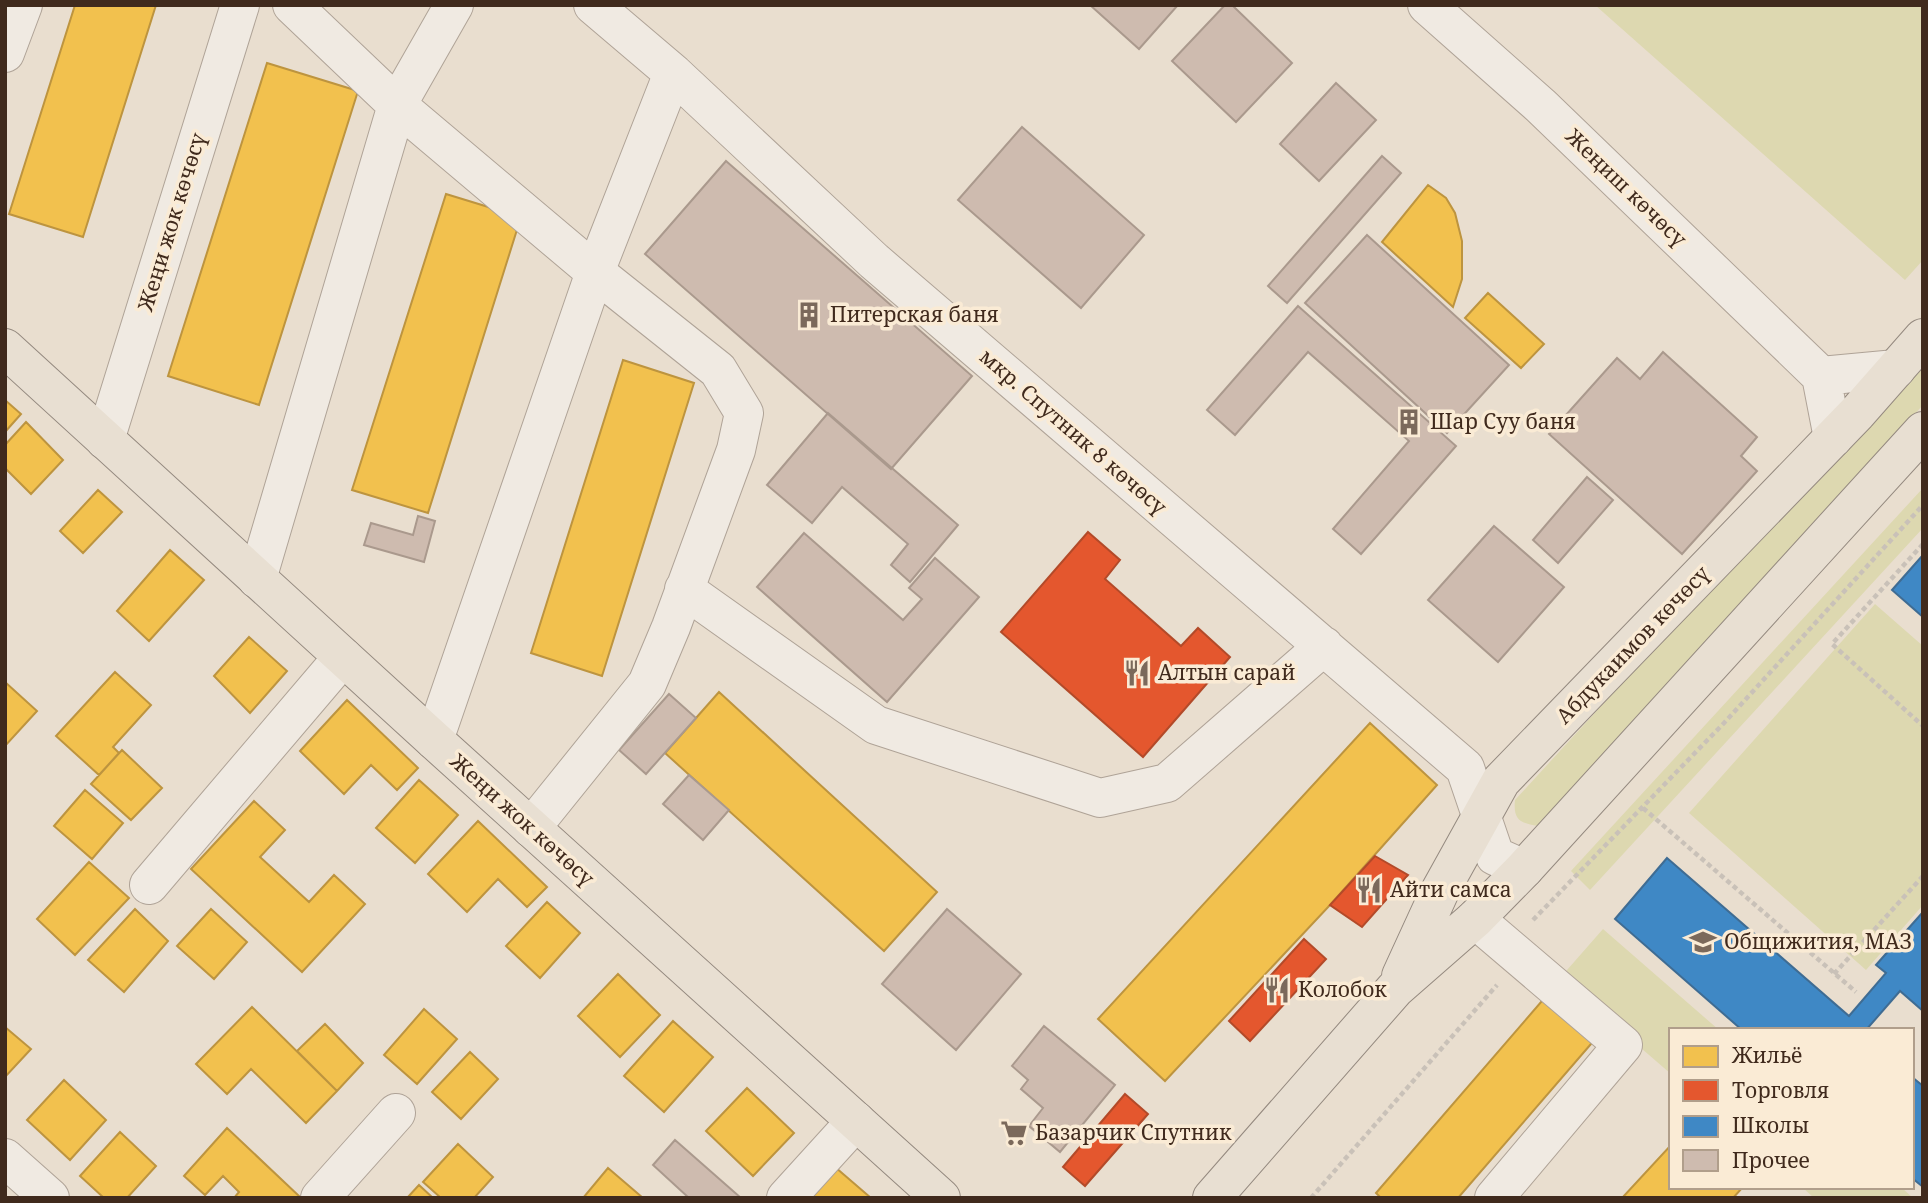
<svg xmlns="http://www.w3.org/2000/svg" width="1928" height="1203" font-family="'Noto Serif',serif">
	<rect width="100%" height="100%" fill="#e9decf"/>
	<path fill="#ddd8b0" d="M1595,5H1923V260L1905,280Z
		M1923,355V405L1538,826C1520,823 1513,820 1515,800Z
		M1923,488V528L1590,890L1571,871Z
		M1875,604L1923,646V905L1866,970L1689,813Z
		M1603,929L1719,1030H1671V1074L1560,978Z
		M1802,1187H1901L1913,1198H1814Z"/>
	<path fill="#f2c14e" stroke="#bd943f" stroke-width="2" d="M75,5H156L83,237L9,214Z
		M267,63L358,91L259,405L168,376Z
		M1428,185L1446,198L1455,213L1462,241V279L1453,307L1382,242Z
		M446,194L521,217L428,513L352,490Z
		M1488,293L1544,344L1521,368L1465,318Z
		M623,360L694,383L602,676L531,653Z
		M5,400L21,414L5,432Z
		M26,422L63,460L31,494L5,468V445Z
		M98,490L122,512L83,553L60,531Z
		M170,550L204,580L149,641L117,611Z
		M249,637L287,671L250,713L214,676Z
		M115,672L151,705L113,747L119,753L99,775L56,736Z
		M5,682L37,711L5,746Z
		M719,692L937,892L884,951L665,753Z
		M347,700L418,768L397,790L371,765L344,794L300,751Z
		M1370,723L1437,785L1330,905L1165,1081L1098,1019Z
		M122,750L162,788L131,820L91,784Z
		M419,780L458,815L415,863L376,828Z
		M85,790L123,823L92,859L54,826Z
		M254,801L285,830L260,857L309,902L334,875L365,904L302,972L191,869Z
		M478,821L547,887L527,907L498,879L467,912L428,874Z
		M89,862L129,898L75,955L37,919Z
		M547,902L580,933L540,978L506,946Z
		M135,909L168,941L124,992L88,960Z
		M211,909L247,942L214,979L177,946Z
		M618,974L660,1015L620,1057L578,1016Z
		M1548,994L1597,1037L1458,1198H1381L1376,1193Z
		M252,1007L337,1091L306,1123L251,1069L227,1094L196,1064Z
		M424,1009L457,1039L417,1084L384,1055Z
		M673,1021L713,1057L664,1112L624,1076Z
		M325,1024L363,1063L337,1091L297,1051Z
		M5,1027L31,1049L5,1077Z
		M470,1052L498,1079L461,1119L432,1092Z
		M64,1080L106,1120L70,1160L27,1120Z
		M747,1088L794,1133L753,1176L706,1131Z
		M227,1128L299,1196L297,1198H234L239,1192L223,1176L205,1195L184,1176Z
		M120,1132L156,1166L127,1198H104L80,1176Z
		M458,1144L493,1177L474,1198H441L423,1182Z
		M1671,1145V1187H1743L1733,1198H1622Z
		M835,1167L871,1198H809Z
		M608,1168L643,1198H583Z
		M419,1185L433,1198H407Z"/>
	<path fill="#e4572e" stroke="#b34a29" stroke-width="2" d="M1088,532L1120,560L1105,579L1181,646L1198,628L1230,657L1143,757L1001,632Z
		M1375,856L1408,875L1362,927L1330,905Z
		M1304,939L1326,959L1250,1041L1229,1021Z
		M1125,1094L1148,1114L1085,1186L1063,1167Z"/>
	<path fill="#3f88c5" stroke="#3f6c93" stroke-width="2" d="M1923,555V617L1892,590Z
		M1667,858L1849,1016L1886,973L1876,965L1923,912V1011L1900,991L1866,1030H1742L1615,919Z
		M1912,1077L1923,1086V1187L1912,1178Z"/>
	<path fill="#cebbaf" stroke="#aa998d" stroke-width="2" d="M1090,5H1178L1139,49Z
		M1225,5H1232L1292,63L1236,122L1172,61Z
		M1336,83L1376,120L1319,181L1280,144Z
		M1022,127L1144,235L1081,308L958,200Z
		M1382,156L1401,173L1287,303L1268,286Z
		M726,161L972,376L891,469L645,254Z
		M1367,235L1509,365L1447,433L1305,303Z
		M1298,306L1456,446L1361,554L1333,529L1409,441L1308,352L1235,435L1207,410Z
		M1663,352L1757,437L1741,456L1757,471L1682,554L1549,434L1617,358L1640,379Z
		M828,413L958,525L910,582L891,565L908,544L842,487L812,523L767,485Z
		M1587,477L1613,500L1558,563L1533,540Z
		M418,516L435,521L424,562L364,545L371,523L413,535Z
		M1494,526L1564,587L1498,662L1428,600Z
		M804,533L903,620L922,599L909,588L935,558L979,597L887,702L757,587Z
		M669,694L696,718L646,774L619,750Z
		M689,775L729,810L703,840L663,804Z
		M947,909L1021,974L956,1050L882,984Z
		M1044,1026L1115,1085L1060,1152L1029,1126L1043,1108L1021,1089L1028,1080L1012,1066Z
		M675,1140L741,1198H689L653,1165Z"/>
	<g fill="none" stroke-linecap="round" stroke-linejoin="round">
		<g stroke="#afa397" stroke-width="40">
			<path id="minor" d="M292,5L397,105L595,272L718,370L744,413L736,450L671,627L647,684L531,828
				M593,5L673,73L874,261L1465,768L1495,856L1524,869
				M1427,5L1541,106L1821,376L1833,438
				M5,53L23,5
				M1821,376L1896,369
				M105,440L240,5
				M257,579L397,105L454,5
				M684,589L876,725L1100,798L1167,783L1324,646
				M434,740L595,272L673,73
				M149,885L343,657
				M1475,919L1623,1045L1494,1198
				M5,1158L50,1198
				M320,1198L396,1113
				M786,1198L856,1121"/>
		</g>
		<g stroke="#94897f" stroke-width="40">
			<path id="major" d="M5,348L434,740L941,1198
				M1401,976L1440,891L1501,781L1857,413L1923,338
				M1212,1198L1395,989L1475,919L1524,869L1923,431"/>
		</g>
		<path stroke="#c9c1b8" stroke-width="4.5" stroke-dasharray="5 3.5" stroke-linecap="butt" d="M1923,544L1832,644L1923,726
			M1643,808L1856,992
			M1533,920L1724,723L1923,505
			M1834,974L1923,876
			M1311,1198L1497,985"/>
		<use href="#minor" stroke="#f0eae2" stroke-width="38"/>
		<use href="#major" stroke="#e8dfd2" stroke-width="38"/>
	</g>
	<defs>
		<g id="building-bare" transform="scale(2.1)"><path d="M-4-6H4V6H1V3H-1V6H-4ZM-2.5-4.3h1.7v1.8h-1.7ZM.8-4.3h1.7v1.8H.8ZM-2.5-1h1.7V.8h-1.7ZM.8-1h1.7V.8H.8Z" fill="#7b695b" stroke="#faebd5" stroke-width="2.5" paint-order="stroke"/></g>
		<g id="restaurant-bare" transform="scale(2.1)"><path d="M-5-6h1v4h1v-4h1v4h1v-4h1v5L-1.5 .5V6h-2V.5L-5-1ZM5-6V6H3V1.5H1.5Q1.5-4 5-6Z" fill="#7b695b" stroke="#faebd5" stroke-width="2.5" paint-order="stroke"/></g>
		<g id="university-bare" transform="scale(2.1)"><path d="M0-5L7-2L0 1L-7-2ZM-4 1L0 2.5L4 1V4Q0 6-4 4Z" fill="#7b695b" stroke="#faebd5" stroke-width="2.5" paint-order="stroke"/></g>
		<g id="supermarket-bare" transform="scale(2.1)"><path d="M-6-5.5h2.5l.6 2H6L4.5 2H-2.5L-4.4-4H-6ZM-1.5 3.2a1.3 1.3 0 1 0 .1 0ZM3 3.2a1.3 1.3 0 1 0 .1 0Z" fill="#7b695b" stroke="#faebd5" stroke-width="2.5" paint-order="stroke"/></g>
	</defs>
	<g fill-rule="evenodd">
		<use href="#building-bare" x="809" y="315"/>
		<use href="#building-bare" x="1409" y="422"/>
		<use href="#restaurant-bare" x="1137" y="673"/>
		<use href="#restaurant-bare" x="1369" y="890"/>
		<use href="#university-bare" x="1703" y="942"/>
		<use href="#restaurant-bare" x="1277" y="990"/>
		<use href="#supermarket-bare" x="1014" y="1133"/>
	</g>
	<g text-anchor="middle" stroke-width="7" stroke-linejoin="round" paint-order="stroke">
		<g font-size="21" fill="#402a1d" stroke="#faebd5">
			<text transform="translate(1626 188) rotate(44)" y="7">Жеңиш көчөсү</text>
			<text transform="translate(172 222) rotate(-73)" y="7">Жеңи жок көчөсү</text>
			<text transform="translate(1073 432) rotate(41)" y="7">мкр. Спутник 8 көчөсү</text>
			<text transform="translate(1633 645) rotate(-46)" y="7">Абдукаимов көчөсү</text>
			<text transform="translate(522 820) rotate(42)" y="7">Жеңи жок көчөсү</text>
		</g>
		<g font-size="21" fill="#402a1d" stroke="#faebd5" text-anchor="start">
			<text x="830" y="322">Питерская баня</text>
			<text x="1430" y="429">Шар Суу баня</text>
			<text x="1158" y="680">Алтын сарай</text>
			<text x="1390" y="897">Айти самса</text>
			<text x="1724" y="949">Общижития, МАЗ</text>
			<text x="1298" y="997">Колобок</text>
			<text x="1035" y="1140">Базарчик Спутник</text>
		</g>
	</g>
	<rect width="1928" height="1203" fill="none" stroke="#402a1d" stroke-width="14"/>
	<rect x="1669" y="1028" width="245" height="161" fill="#faebd5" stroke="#b09e8b" stroke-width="2"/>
	<rect x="1683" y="1046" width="35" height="21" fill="#f2c14e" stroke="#b09e8b" stroke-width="2"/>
	<text x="1732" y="1063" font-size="21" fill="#402a1d">Жильё</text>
	<rect x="1683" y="1080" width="35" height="21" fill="#e4572e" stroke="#b09e8b" stroke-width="2"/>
	<text x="1732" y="1098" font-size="21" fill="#402a1d">Торговля</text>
	<rect x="1683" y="1116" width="35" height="21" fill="#3f88c5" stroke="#b09e8b" stroke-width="2"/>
	<text x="1732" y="1133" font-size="21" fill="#402a1d">Школы</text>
	<rect x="1683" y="1150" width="35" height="21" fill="#cebbaf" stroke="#b09e8b" stroke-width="2"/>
	<text x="1732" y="1168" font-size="21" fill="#402a1d">Прочее</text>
</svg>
